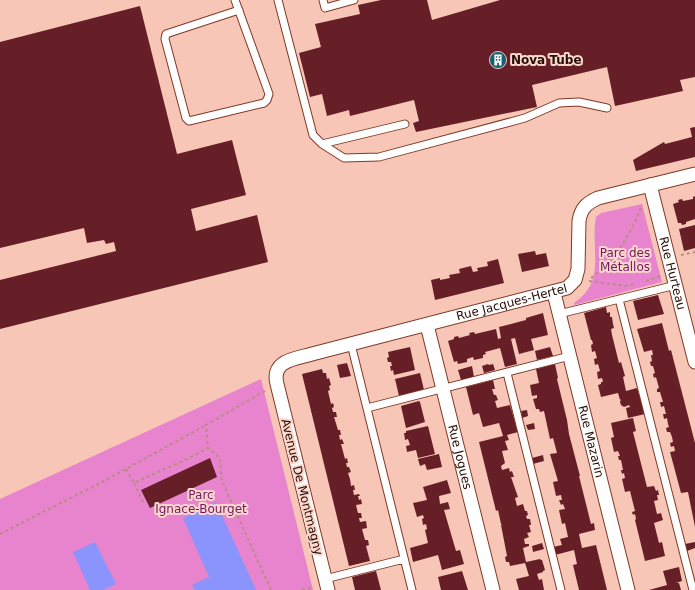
<svg xmlns="http://www.w3.org/2000/svg" width="695" height="590" font-family="'DejaVu Sans',sans-serif">
	<rect width="100%" height="100%" fill="#f8c6b7"/>
	<path fill="#e784cd" d="M642,204L662,282L574,305V303C607,281 590,250 596,217L601,213Z
		M261,379L313,590H0V499Z"/>
	<path fill="#8a94fc" d="M216,502L256,590H195L192,585L209,577L183,518Z
		M95,542L116,584L103,590H90L73,552Z"/>
	<path fill="#671f27" d="M381,0H427L432,20L500,0H695V77L680,80L683,91L615,106L607,67L532,85L537,107L416,132L413,123L419,121L414,100L350,116L349,110L327,116L322,94L310,97L299,53L321,47L315,24L360,14L358,5Z
		M140,6L177,154L232,140L246,195L191,209L196,231L257,215L268,262L0,329V280L116,251L114,242L106,244L104,240L87,243L84,228L0,248V42Z
		M695,127V157L636,171L633,160L664,142L665,144L692,137L690,128Z
		M695,196V219L686,222V224L682,225L681,223H678L673,204L679,202L678,200L682,199L683,201L693,199V197Z
		M695,225V248L684,251L679,229Z
		M535,251L536,255L546,253L549,266L522,272L518,254Z
		M498,259L504,283L435,300L431,280L440,278V280L450,278L449,275L460,273L459,269L471,266L473,272L478,271L477,268L488,266L487,262Z
		M658,295L664,314L638,320L633,301Z
		M606,307L607,313L610,312V317H612L613,324L614,328L611,329L612,335L619,363L621,362L625,376L623,377L626,391L637,388L645,414L628,418L626,408L630,407L629,405L624,407L621,405L620,402L621,399L620,400L618,393L601,397L598,385L601,384V382H603L602,378L598,379L597,372L600,371L598,364L595,365L594,359L597,358L595,351L592,352L591,345L593,344L592,340H591L584,313Z
		M543,313L548,335L531,339L534,350L519,354L515,338L511,339L517,364L505,367L500,348L485,352L486,354L483,355V358L474,360L473,357L467,359V362L458,364L457,361L454,362L448,341L454,339V337L458,336L459,338L470,335L469,333L474,332L475,334L496,329L498,339L501,338L499,327L526,320V318Z
		M662,323L669,351L671,350L695,443V527L688,492L681,493L670,452L675,451L674,446L671,447L670,443L673,442L672,437L670,432H667L666,428L669,427L668,424L667,418L664,419L663,414H666L664,406L661,407L660,402H663L660,392H657V389L659,388L656,377L654,378L653,374L655,373L653,366H651L650,362L652,361L651,355H653L652,350L644,352L637,329Z
		M410,347L415,370L394,375L393,370L391,371L390,366H392L391,362H388L387,358L389,357L388,352Z
		M550,347L553,356L537,360L535,351Z
		M347,363L351,376L340,378L337,365Z
		M488,364L489,365L493,364L495,370L484,373L482,366Z
		M555,364L558,378L557,379L567,420L569,434L580,476H579L591,524L594,523L595,530L579,534L582,548L596,545L607,590H579L573,565L577,564L574,550L555,555L553,547L562,545L560,539L568,537L565,523L562,524L559,510L565,509L563,504L561,505L559,500H562L561,495L556,496L553,482L558,481L550,454L557,453L553,438L550,439L544,411L540,412L539,409H536L533,399L537,398V395L532,396L530,385L539,383L536,369Z
		M472,366L474,377L461,380L458,370Z
		M322,369L323,373H326L327,379L329,378L331,385L329,386L330,390L328,391L331,404L333,403L334,407L332,408L333,412H336L337,417H334L338,430H340L341,435H339L340,440L342,439L344,444H341L345,459L347,458L348,463H346L347,467H349L351,472L348,473L350,479L351,486L354,485L355,490H353L354,495L359,494L360,496H358L359,500L361,499L362,504L356,505L358,513H361L362,518H359L360,522L366,521L367,528L362,529L365,540H368L369,545L366,546L370,561L349,566L302,374Z
		M420,373L424,390L399,396L395,379Z
		M493,380L495,389H492L494,395H496L498,400L495,401L497,408L510,405L518,432L507,435L509,440L505,441L508,450L502,451L505,463L501,466L502,470L509,468L510,472L512,471L514,477H511L518,497L515,498L517,506L523,504L525,511H527L528,515L526,516L527,519H530L531,525H529L531,532L527,533L529,537L524,539L525,544H529V546L523,548L526,562L540,559L541,560H542L545,570L543,571V572L537,574L539,580L542,579L544,590H519L516,579L529,576L525,563L510,566L509,562H506L505,557L507,556L501,525L502,524H501L498,510L496,511L479,442L503,436L499,423L483,427L479,413L473,415L466,387Z
		M419,401L420,402L425,422L406,428L401,406Z
		M527,410L528,416L522,418L521,411Z
		M633,418L636,431L633,432L647,487L654,486L656,491L658,490L659,495H657L658,500L654,501L657,514L661,513L663,520L654,523L659,543L662,542L665,556L645,561L635,520L636,519L635,514L633,515L632,512L635,511L630,491L625,492L622,479L625,478L624,473L622,474L621,470H623L621,460H619L618,456H620L618,451L614,452L611,438L614,437L611,423Z
		M534,423L535,429L528,430L526,425Z
		M428,426L435,454L418,458L416,450L407,452L406,446L410,445L408,439L405,440L404,433H406V431Z
		M439,454L442,467L427,470L425,464L420,466L418,459Z
		M543,455L544,461L533,464L532,458Z
		M210,458L217,477L150,508L141,490Z
		M447,480L451,493L439,496L440,504L448,502L450,509L444,510L456,551L460,550L464,564L442,570L438,555L413,562L410,548L428,543L425,530L427,529L426,524L423,525L422,519L424,518L423,515L417,517L413,503L427,500L423,487Z
		M695,542V548L687,551L685,544Z
		M542,543L544,549L533,552L532,546Z
		M679,567L682,581L676,583H679L681,590H649L667,585L663,571Z
		M376,571L381,590H355L352,577Z
		M462,571L468,590H441L438,577Z"/>
	<g fill="none" stroke-linecap="round" stroke-linejoin="round">
		<g stroke="#7f3924" stroke-width="9">
			<path id="lane" d="M235,0L269,94L267,100L264,103L189,121L186,118L165,39L166,34L239,10
				M278,0L313,135L322,144L344,158L379,157L525,118L559,103L579,102L607,108
				M323,0L325,8L354,0
				M322,144L405,124
				M619,299L693,590
				M559,314L676,285
				M351,344L412,590
				M507,373L561,590
				M367,408L570,356
				M325,579L404,559"/>
		</g>
		<g stroke="#7f3924" stroke-width="15">
			<g id="street">
				<path id="s1" d="M650,185L695,362"/>
				<path id="s2" d="M554,293L628,590"/>
				<path id="s3" d="M427,325L493,590"/>
				<path id="s4" d="M328,590L277,384C271,360 295,359 312,354L567,288L575,280L578,269L579,221C581,208 587,203 598,198L695,174"/>
			</g>
		</g>
		<path stroke="#b88c80" stroke-width="2" stroke-dasharray="3 3" stroke-linecap="butt" d="M681,255L695,252
			M591,278C615,261 632,232 642,205
			M589,281L626,286L634,284
			M646,281L661,276
			M265,391L206,425L208,448L216,454L220,459L222,481L226,490L271,590
			M126,469L134,483L189,458L208,448
			M134,483L144,504
			M0,534L102,482L206,425
			M302,590L314,587"/>
		<use href="#lane" stroke="#fff" stroke-width="7"/>
		<use href="#street" stroke="#fff" stroke-width="13"/>
	</g>
	<defs>
		<g id="building-disc" transform="scale(0.9)"><circle r="9.5" fill="#185f70" stroke="#fad8cd"/><path d="M-4-6H4V6H1V3H-1V6H-4ZM-2.5-4.3h1.7v1.8h-1.7ZM.8-4.3h1.7v1.8H.8ZM-2.5-1h1.7V.8h-1.7ZM.8-1h1.7V.8H.8Z" fill="#fff"/></g>
	</defs>
	<g fill-rule="evenodd">
		<use href="#building-disc" x="498" y="60"/>
	</g>
	<g text-anchor="middle" stroke-width="4" stroke-linejoin="round" paint-order="stroke">
		<g font-size="12" font-weight="bold" fill="#290c04" stroke="#fad8cd" text-anchor="start">
			<text x="511" y="64">Nova Tube</text>
		</g>
		<g font-size="12" fill="#721960" stroke="#fad8cd">
			<text x="625" y="257">Parc des<tspan x="625" dy="14">Métallos</tspan></text>
			<text x="201" y="499">Parc<tspan x="201" dy="14">Ignace-Bourget</tspan></text>
		</g>
		<g font-size="12" fill="#290c04" stroke="#fad8cd">
			<text dy="4" stroke="none"><textPath href="#s1" startOffset="91">Rue Hurteau</textPath></text>
			<text dy="4" stroke="none"><textPath href="#s4" startOffset="472">Rue Jacques-Hertel</textPath></text>
			<text dy="4" stroke="none"><textPath href="#s2" startOffset="153">Rue Mazarin</textPath></text>
			<text dy="4" stroke="none"><textPath href="#s3" startOffset="136">Rue Jogues</textPath></text>
			<text transform="translate(302 487) rotate(76)" y="4">Avenue De Montmagny</text>
		</g>
	</g>
</svg>
